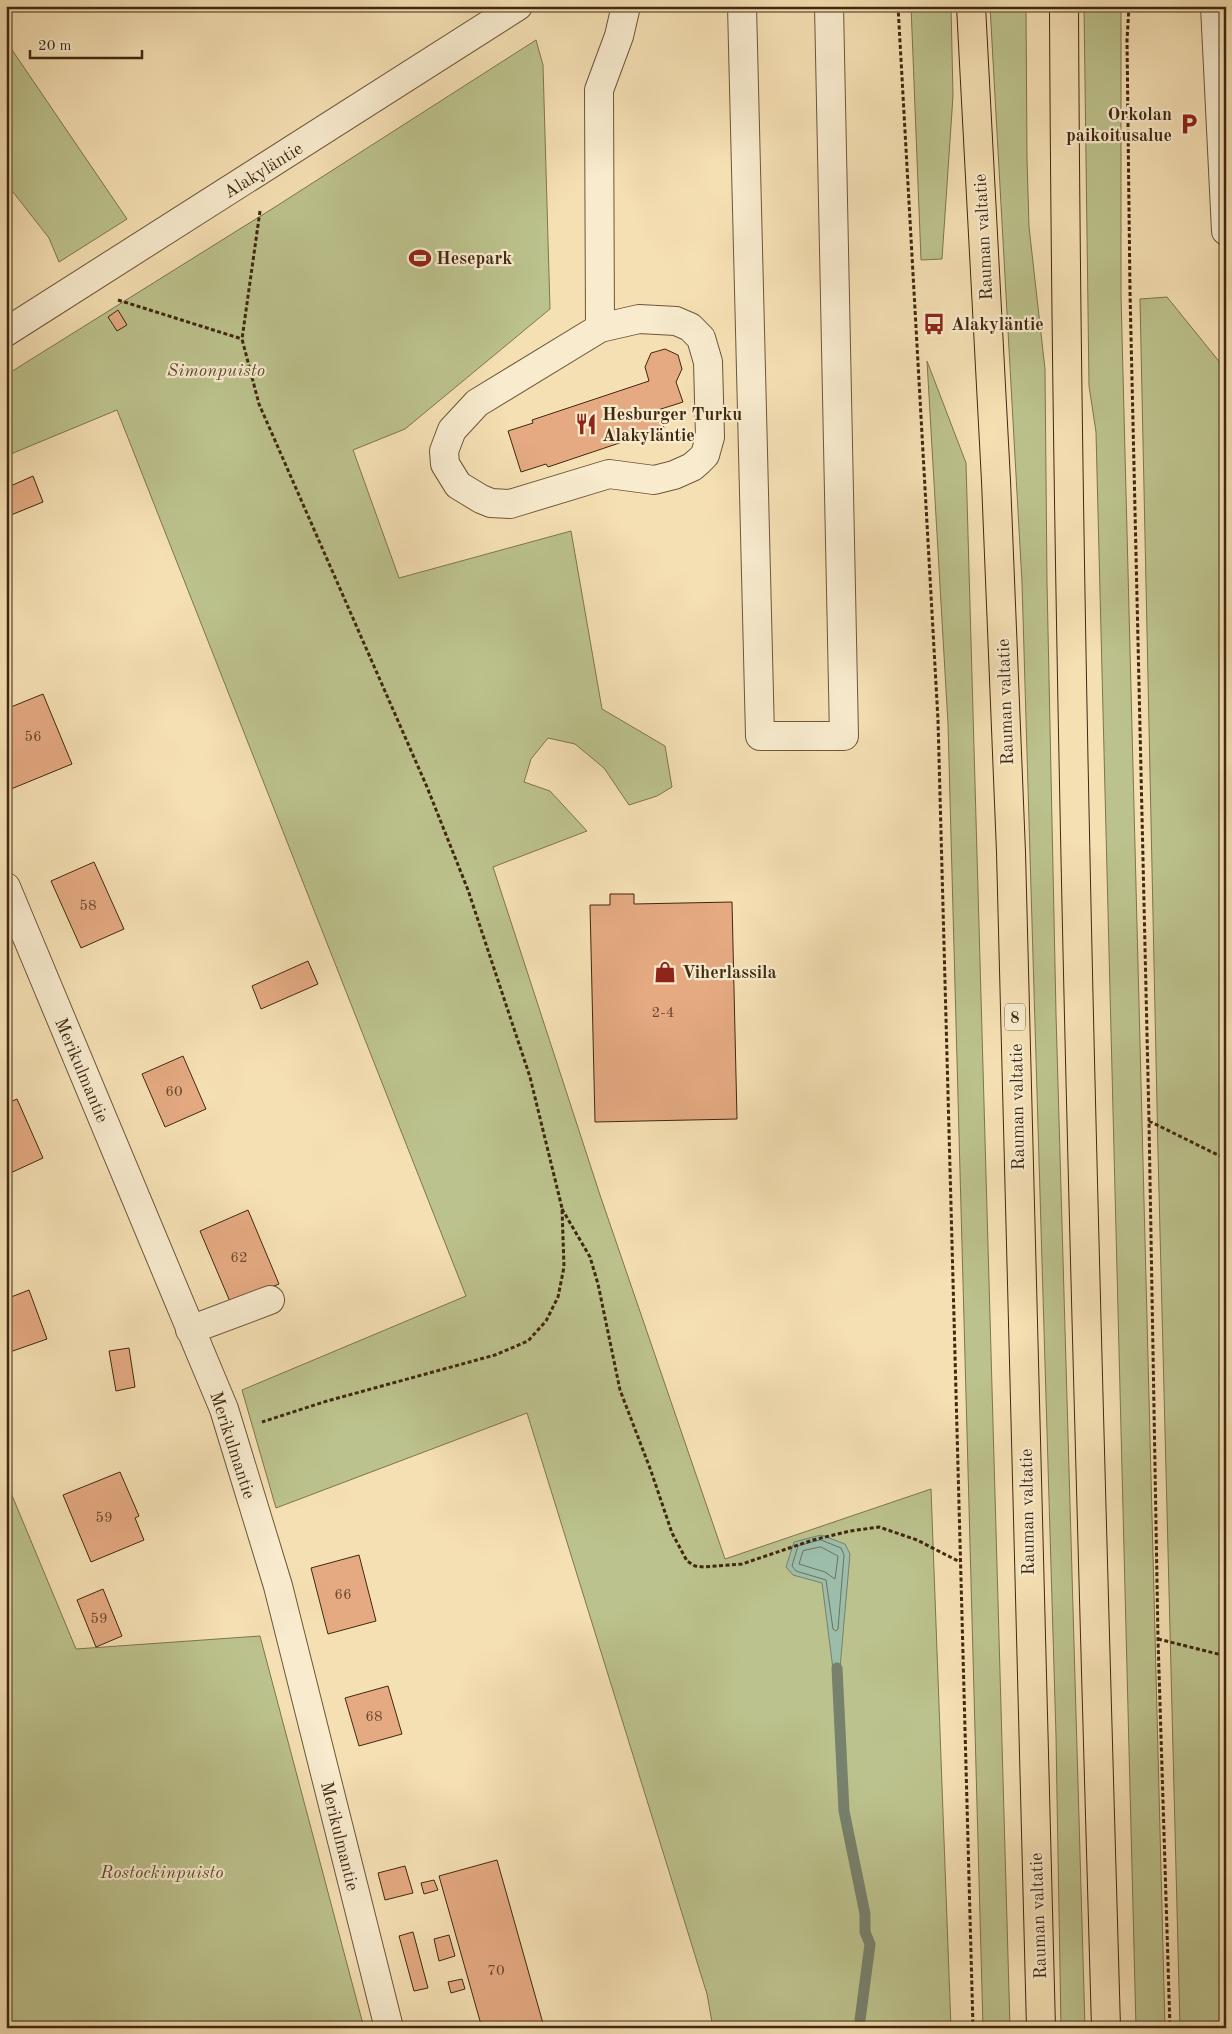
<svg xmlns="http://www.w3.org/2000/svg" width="1232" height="2034" font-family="'Old Standard TT',serif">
	<rect width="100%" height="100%" fill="#f5e0b4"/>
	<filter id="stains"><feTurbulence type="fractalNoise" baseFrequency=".004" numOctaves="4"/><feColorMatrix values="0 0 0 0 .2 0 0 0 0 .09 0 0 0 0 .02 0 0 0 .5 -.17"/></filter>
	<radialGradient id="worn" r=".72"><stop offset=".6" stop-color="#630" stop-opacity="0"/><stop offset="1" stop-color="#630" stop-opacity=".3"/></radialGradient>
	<path fill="#bcc28d" stroke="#7e754e" d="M911,6H951L953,96L942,259L921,260Z
		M990,6H1026L1027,159L1029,227L1045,369L1047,582L1056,1014L1085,2028H1061L1056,1736L1022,583Z
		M1084,6H1121V295L1165,2028H1136L1096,432L1089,386Z
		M536,40L543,65L550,309L405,429L353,450L399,578L571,531L602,709L665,746L672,787L657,796L629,805L604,768L575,744L548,738L531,759L524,782L550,791L587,831L493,867L600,1195L725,1559L931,1489L951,2028H713L707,1994L527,1413L276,1508L242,1390L466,1296L117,410L6,456V375L275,207Z
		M6,41L127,219L59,262L49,238L6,183Z
		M1167,297L1226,370V2028H1180L1158,1152L1140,299Z
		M927,361L966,463L1010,2028H983L948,724Z
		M6,1481L76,1649L260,1636L364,2028H6Z"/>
	<path fill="#9cbdaa" stroke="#77816c" d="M821,1535L845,1544L850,1554L840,1668L833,1669L822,1583L793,1575L786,1567L794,1542Z"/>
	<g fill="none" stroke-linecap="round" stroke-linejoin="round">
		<path stroke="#6e725d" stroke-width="1" d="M821,1540L841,1548L844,1555L838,1629L836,1631L833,1629L826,1580L796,1571L792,1566L798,1546Z
			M821,1547L838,1556L835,1579L825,1572L799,1564L803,1551Z"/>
		<path stroke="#77816c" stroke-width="11" d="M837,1668L844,1811L865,1914V1932L870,1944L859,2028"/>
	</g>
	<path fill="#e5aa82" stroke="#402810" d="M118,310L127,325L117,331L108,317Z
		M665,349L678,355L682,369L676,382L683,402L658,410L664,428L548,467L546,464L521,472L508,431L533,423L532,420L649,381L645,367L651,353Z
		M33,476L43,502L6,517V488Z
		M43,694L72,764L11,789L6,777V709Z
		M94,862L124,929L81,948L51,881Z
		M610,894H634V904L732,902L737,1119L595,1122L590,905H610Z
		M308,961L318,984L261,1009L252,986Z
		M183,1056L206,1109L165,1127L142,1074Z
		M17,1099L43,1158L6,1175V1104Z
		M248,1210L279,1284L231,1304L200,1231Z
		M29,1290L47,1339L7,1353L6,1299Z
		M129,1348L135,1387L116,1391L109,1351Z
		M120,1472L139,1516L135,1518L144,1540L91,1562L63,1495Z
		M359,1555L376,1621L328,1634L311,1568Z
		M103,1589L122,1636L96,1647L77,1600Z
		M388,1686L402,1734L359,1746L345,1698Z
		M497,1860L544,2027L542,2028H482L439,1876Z
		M405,1866L413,1893L385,1900L378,1873Z
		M434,1880L438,1890L424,1894L421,1883Z
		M413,1932L428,1988L414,1991L399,1936Z
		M449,1935L455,1956L439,1961L434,1939Z
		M462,1979L465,1989L451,1993L448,1982Z
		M449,2023L450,2028H432Z"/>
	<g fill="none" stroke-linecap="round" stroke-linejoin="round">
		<g stroke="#6d5639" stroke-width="30">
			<path id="minor" d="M742,6L760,736H844L829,6
				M1215,6L1226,231
				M639,319L676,321L690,327L701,338L708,362L710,437L705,455L699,461L692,467L674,475L654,480L609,474L510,504L491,503L481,499L458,485L445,464L444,451L452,430L477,403L600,328Z
				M600,328L599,90L619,36L626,6
				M6,332L518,6
				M6,887L224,1409L278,1586L389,2028
				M190,1330L270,1300"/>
		</g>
		<g stroke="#402810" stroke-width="30">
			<path id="highway" d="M971,6L996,481L1011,852L1041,2028
				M1064,6C1067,680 1087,1354 1106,2028"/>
		</g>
		<path stroke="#402810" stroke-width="3" stroke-dasharray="4 2.5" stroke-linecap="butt" d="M898,6L938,720L973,2028
			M1129,6L1127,40L1130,292L1149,1121L1158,1639L1170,2028
			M260,211L242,339L259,404L427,787L468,890L530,1077L562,1208L564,1267L558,1297L546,1321L528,1341L495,1355L327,1401L262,1422
			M118,300L242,339
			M1149,1121L1226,1159
			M562,1209L590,1257L598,1284L620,1390L651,1471L672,1533L687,1561L695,1566L704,1567L742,1564L813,1540L850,1531L879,1527L917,1540L960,1562
			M1158,1639L1226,1656"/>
		<use href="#minor" stroke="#f8ebce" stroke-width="28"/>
		<use href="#highway" stroke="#f5e0b4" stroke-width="28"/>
	</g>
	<defs>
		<g id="parking-bare" transform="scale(1.725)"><path d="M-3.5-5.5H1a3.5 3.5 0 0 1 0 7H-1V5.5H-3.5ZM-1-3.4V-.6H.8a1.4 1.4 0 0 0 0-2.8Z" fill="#8f2418" stroke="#f8ebce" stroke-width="2.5" paint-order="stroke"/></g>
		<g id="stadium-bare" transform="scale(1.725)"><path d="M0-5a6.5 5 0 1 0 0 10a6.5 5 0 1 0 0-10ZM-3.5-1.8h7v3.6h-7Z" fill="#8f2418" stroke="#f8ebce" stroke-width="2.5" paint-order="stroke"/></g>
		<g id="bus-bare" transform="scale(1.725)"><path d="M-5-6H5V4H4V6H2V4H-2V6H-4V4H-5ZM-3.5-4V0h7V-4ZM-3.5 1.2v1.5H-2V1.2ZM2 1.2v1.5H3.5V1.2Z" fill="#8f2418" stroke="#f8ebce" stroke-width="2.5" paint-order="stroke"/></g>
		<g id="restaurant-bare" transform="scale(1.725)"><path d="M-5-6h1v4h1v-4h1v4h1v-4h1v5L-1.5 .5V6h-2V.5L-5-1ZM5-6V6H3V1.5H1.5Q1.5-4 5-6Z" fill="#8f2418" stroke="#f8ebce" stroke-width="2.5" paint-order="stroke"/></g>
		<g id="shop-bare" transform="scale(1.725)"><path d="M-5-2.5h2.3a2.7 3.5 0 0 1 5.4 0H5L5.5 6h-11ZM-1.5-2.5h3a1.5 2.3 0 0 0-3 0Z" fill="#8f2418" stroke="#f8ebce" stroke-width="2.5" paint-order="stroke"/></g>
	</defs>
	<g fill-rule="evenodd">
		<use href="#parking-bare" x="1189" y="124"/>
		<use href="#stadium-bare" x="420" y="258"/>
		<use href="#bus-bare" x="934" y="324"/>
		<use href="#restaurant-bare" x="586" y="424"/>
		<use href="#shop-bare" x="665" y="972"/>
	</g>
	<g text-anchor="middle" stroke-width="4.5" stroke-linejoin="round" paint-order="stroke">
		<g font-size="15" fill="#69482c">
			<text x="33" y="741">56</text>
			<text x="88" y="910">58</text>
			<text x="663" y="1017">2-4</text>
			<text x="174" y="1096">60</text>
			<text x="239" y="1262">62</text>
			<text x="104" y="1522">59</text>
			<text x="343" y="1599">66</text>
			<text x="99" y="1623">59</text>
			<text x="374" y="1721">68</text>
			<text x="496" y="1975">70</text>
		</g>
		<rect fill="#f8ebce" stroke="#776249" stroke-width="1" x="1005" y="1003.5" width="20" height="27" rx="4"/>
		<g font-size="16" font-weight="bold" fill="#402810">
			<text x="1015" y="1023">8</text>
		</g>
		<g font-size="18" font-weight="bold" fill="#402810" stroke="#f8ebce" text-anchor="start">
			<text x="1172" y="120" text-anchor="end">Orkolan<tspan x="1172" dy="21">paikoitusalue</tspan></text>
			<text x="436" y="264">Hesepark</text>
			<text x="951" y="330">Alakyläntie</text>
			<text x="602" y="420">Hesburger Turku<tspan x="602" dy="21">Alakyläntie</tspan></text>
			<text x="682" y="978">Viherlassila</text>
		</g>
		<g font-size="18" fill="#402810" stroke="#f8ebce">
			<text transform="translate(263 170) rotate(-32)" y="6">Alakyläntie</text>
			<text transform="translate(983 237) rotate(-93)" y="6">Rauman valtatie</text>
			<text transform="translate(1005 702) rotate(-92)" y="6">Rauman valtatie</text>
			<text transform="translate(82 1070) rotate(67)" y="6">Merikulmantie</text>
			<text transform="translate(1017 1107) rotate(-91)" y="6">Rauman valtatie</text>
			<text transform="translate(233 1445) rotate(72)" y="6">Merikulmantie</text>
			<text transform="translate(1027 1512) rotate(-91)" y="6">Rauman valtatie</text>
			<text transform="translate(340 1836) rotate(76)" y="6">Merikulmantie</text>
			<text transform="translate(1038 1916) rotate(-92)" y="6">Rauman valtatie</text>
		</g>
		<g font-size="18" font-style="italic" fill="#5f4e2f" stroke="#f8ebce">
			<text x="216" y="376">Simonpuisto</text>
			<text x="162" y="1878">Rostockinpuisto</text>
		</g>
	</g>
	<rect width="1232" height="2034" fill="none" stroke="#f5e0b4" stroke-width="25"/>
	<rect x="8" y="8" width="1217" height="2019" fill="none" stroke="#402810" stroke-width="2.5"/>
	<rect x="12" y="12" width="1207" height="2009" fill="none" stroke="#402810"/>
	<path d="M30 50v8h112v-8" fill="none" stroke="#402810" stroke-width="2.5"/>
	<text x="38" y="50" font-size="15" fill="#402810" stroke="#f8ebce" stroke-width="4" paint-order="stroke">20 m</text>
	<rect width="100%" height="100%" filter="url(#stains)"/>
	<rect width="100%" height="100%" fill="url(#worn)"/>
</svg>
